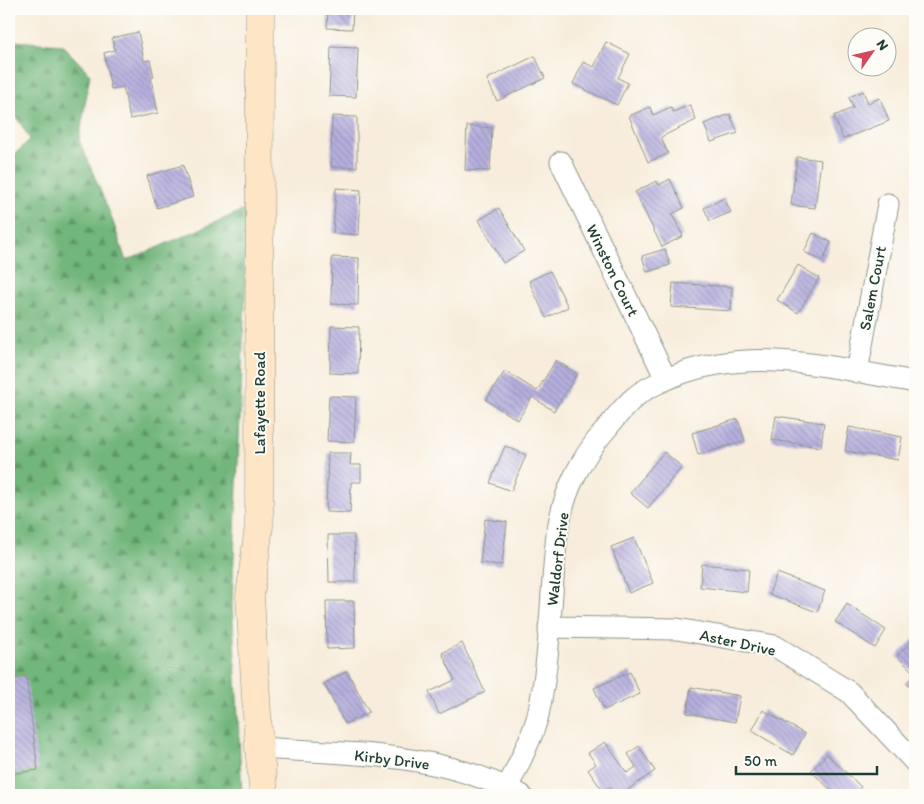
<svg xmlns="http://www.w3.org/2000/svg" width="924" height="804" font-family="Itim,sans-serif">
	<defs>
		<pattern id="forest-firs" width="22" height="20" patternUnits="userSpaceOnUse" patternTransform="scale(1.25)"><rect width="22" height="20" fill="#71b67a"/><path d="M5 1l3.5 6h-7zM16 11l3.5 6h-7z" fill="#5c9565"/></pattern>
		<pattern id="building-back-hatch" width="6" height="6" patternUnits="userSpaceOnUse" patternTransform="scale(1.25)"><rect width="6" height="6" fill="#b7b0df"/><path d="M-1 5l2 2M0 0l6 6M5-1l2 2" fill="none" stroke="#9490b6"/></pattern>
	</defs>
	<rect width="100%" height="100%" fill="#fdfcf7"/>
	<filter id="ink" filterUnits="userSpaceOnUse"><feTurbulence type="fractalNoise" baseFrequency=".02" numOctaves="2"/><feDisplacementMap in="SourceGraphic" scale="10" xChannelSelector="R" yChannelSelector="G"/><feConvolveMatrix kernelMatrix="1 2 1 2 8 2 1 2 1" color-interpolation-filters="sRGB"/></filter>
	<filter id="wash" filterUnits="userSpaceOnUse"><feTurbulence type="fractalNoise" baseFrequency=".0096" numOctaves="4" result="noise"/><feDisplacementMap in="SourceGraphic" scale="20" xChannelSelector="R" yChannelSelector="G"/><feGaussianBlur stdDeviation="1.12" result="paint"/><feColorMatrix in="noise" values="0 0 0 0 0 0 0 0 0 0 0 0 0 0 0 0 0 1.4 0 .05"/><feComposite in="paint" operator="in"/></filter>
	<g filter="url(#wash)">
		<rect width="100%" height="100%" fill="#f8eddc"/>
		<path fill="url(#forest-firs)" stroke="#487a57" d="M16,41L62,45L90,74L79,140L111,216L126,261L249,208L232,602L242,795H9V160L30,139L9,105V58Z"/>
		<g id="blocks">
			<path fill="url(#building-back-hatch)" d="M328,9H353L352,29L327,28Z
				M138,32L144,61L150,60L154,77H151L158,113L130,119L123,87L111,89L104,53L115,50L112,38Z
				M606,42L630,54L618,78L628,83L617,105L573,84L583,62L594,67Z
				M331,47L358,48L356,97L329,96Z
				M535,56L545,78L497,101L487,79Z
				M863,91L868,103L880,98L889,121L843,139L834,116L853,108L849,97Z
				M690,105L696,120L661,137L668,154L648,162L629,116L650,107L653,115L671,107L673,112Z
				M730,114L738,133L711,142L704,124Z
				M332,116L357,117V167H331Z
				M467,126L492,128L490,171L465,170Z
				M797,157L821,160L815,208L791,205Z
				M183,165L193,197L157,208L147,176Z
				M670,179L684,208L672,214L683,236L662,247L635,192L656,181L659,185Z
				M336,188L361,190L359,235L333,233Z
				M724,198L731,212L710,221L704,208Z
				M499,208L524,251L503,263L479,220Z
				M813,233L831,242L823,261L804,252Z
				M665,249L670,265L647,272L642,256Z
				M332,257L359,258L358,305L331,304Z
				M798,265L819,278L798,313L777,300Z
				M550,271L568,307L546,318L529,281Z
				M673,283L732,287L731,311L671,307Z
				M331,326L359,327L358,374L330,373Z
				M556,360L577,374L554,411L532,397L518,420L486,400L505,371L537,391Z
				M329,396L356,397L354,442L327,441Z
				M776,416L824,423L821,447L772,440Z
				M738,419L745,441L698,455L692,433Z
				M849,427L902,437L898,460L845,451Z
				M505,446L526,455L511,491L490,483Z
				M664,452L682,467L648,508L630,493Z
				M328,453H351L350,465H361V482H351L350,513L326,512Z
				M485,519L507,522L502,565L480,563Z
				M328,535H354L355,582H329Z
				M634,538L653,583L629,593L611,547Z
				M702,564L749,569L747,592L700,587Z
				M777,573L825,591L817,612L769,594Z
				M326,601H354L355,648L327,649Z
				M847,604L886,630L875,648L835,622Z
				M915,638V674L897,656Z
				M462,643L485,692L439,714L429,692L455,680L442,653Z
				M347,671L369,712L345,724L324,684Z
				M630,672L640,694L604,710L594,688Z
				M915,674V691L906,683Z
				M26,676L38,770L9,774V678Z
				M691,687L740,696L735,722L687,713Z
				M763,710L805,734L793,755L752,731Z
				M605,742L627,773L636,767L628,754L639,746L655,771L620,795H614L609,787L603,791L588,770L596,764L588,753Z
				M827,754L861,787L853,795H836L811,771Z"/>
		</g>
	</g>
	<g filter="url(#ink)">
		<use href="#blocks" fill-opacity="0" stroke="#8c9588" stroke-width="1"/>
		<g fill="none" stroke-linecap="round" stroke-linejoin="round">
			<g stroke="#8c9588" stroke-width="23">
				<path id="street" d="M561,162L666,379
					M857,372L888,204
					M549,627L677,629L775,646L849,692L915,762
					M259,748C348,754 439,751 521,795
					M507,788C517,768 533,736 538,715C551,656 550,595 557,535C563,493 579,460 607,428C616,417 624,406 635,397C645,388 662,381 674,376C754,345 834,368 915,382"/>
			</g>
			<g stroke="#8c9588" stroke-width="29">
				<path id="secondary" d="M260,9L259,526L250,596L259,748L264,795"/>
			</g>
			<use href="#street" stroke="#fff" stroke-width="21"/>
			<use href="#secondary" stroke="#fde5c5" stroke-width="28"/>
		</g>
	</g>
	<g text-anchor="middle" stroke-width="4" stroke-linejoin="round" paint-order="stroke">
		<g font-size="16" fill="#1f3d34" stroke="#fdfcf7">
			<text transform="translate(613 270) rotate(64)" y="6">Winston Court</text>
			<text transform="translate(872 288) rotate(-79)" y="6">Salem Court</text>
			<text transform="translate(259 403) rotate(-90)" y="6">Lafayette Road</text>
			<text transform="translate(557 559) rotate(-83)" y="6">Waldorf Drive</text>
			<text transform="translate(738 642) rotate(12)" y="6">Aster Drive</text>
			<text transform="translate(392 759) rotate(7)" y="6">Kirby Drive</text>
		</g>
	</g>
	<rect width="924" height="804" fill="none" stroke="#fdfcf7" stroke-width="30"/>
	<g transform="translate(872 52) rotate(56)"><circle r="24" fill="#fdfcf7" stroke="#a4b0a9"/>
	<path d="M0-4L9 19L0 12L-9 19Z" fill="#d1495b"/>
	<text y="-8" font-size="14" font-weight="bold" text-anchor="middle" fill="#1f3d34">N</text>
	</g>
	<path d="M736 766v8h141v-8" fill="none" stroke="#1f3d34" stroke-width="2.5"/>
	<text x="744" y="766" font-size="15" fill="#1f3d34" stroke="#fdfcf7" stroke-width="4" paint-order="stroke">50 m</text>
</svg>
